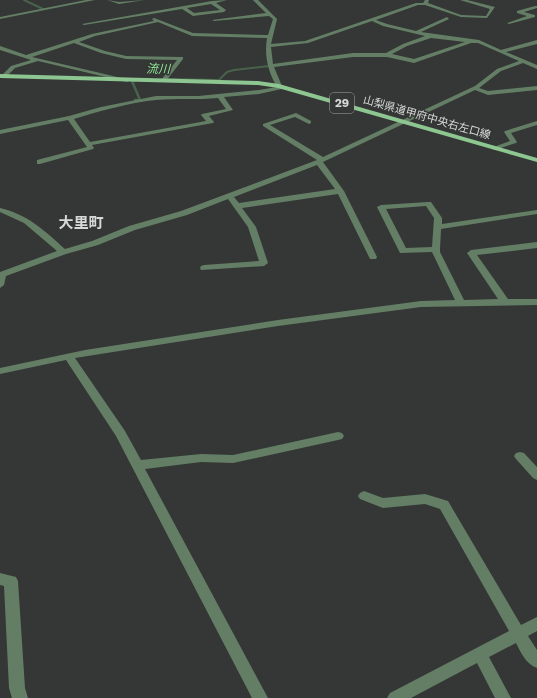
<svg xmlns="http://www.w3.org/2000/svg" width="537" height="698" font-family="'Work Sans','Noto Sans JP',sans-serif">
	<rect width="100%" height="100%" fill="#343735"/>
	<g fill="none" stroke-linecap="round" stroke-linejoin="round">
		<path stroke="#48624c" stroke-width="2" d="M24,0L43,9
			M169,79L219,80L227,72L234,70L269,66V63
			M132,81L136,80"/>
		<path stroke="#48624c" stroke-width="2.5" d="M135,100H140L132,81L136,80"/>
		<path fill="#637e65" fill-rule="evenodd" d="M86,0H95L0,19V17Z
			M107,0L119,2L145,0L119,4Z
			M227,0L216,3L226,10L224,12L193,16L182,9L84,25L82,24L212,1ZM211,4L220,10L194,13L187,8Z
			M253,0H258L277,19L271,44L305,41L416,3H423L425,0H429L428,3L461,15L486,16L490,9L460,0H467L495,7L487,18L461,17L425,5H418L376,20L387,24L416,31L447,17L449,19L421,32L479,40L501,50L537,40V44L506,52L537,65V69L523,63L501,71L479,88L488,91L537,86V90L488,95L475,90L323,162L344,191L377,257L376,259H370L369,257L338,194L242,208L256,227L268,263L264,266L201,270L200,268L201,266L204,265L259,261L248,227L228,199L187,215L135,230L98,245L66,254L6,276L4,285L0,288V272L57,251L24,223L0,212V208C27,214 45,231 65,249L92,241L129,226L181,211L317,160L263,126V124L296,113L311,121V123L309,124L295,117L270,125L323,157L475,86L497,69L519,61L478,43H471L414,63L387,57H353L274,67L282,86H286V88L259,94L224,97L233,110L209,116L214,122L213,123L92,145L94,148L93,149L40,164H37V160L87,147L68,120L0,134V130L69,116L101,107L156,96H198L259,90L277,87C268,72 264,55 267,38L192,36L158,22L95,36L79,42L105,51L126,56L183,57V59L166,81L161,80L177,60L126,59L101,53L74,43L32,57L130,80L127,82L38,61L15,68L6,77L1,76L11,66L31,60L0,50V46L26,55L92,34L154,21L152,19L154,18L193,33L268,35L273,19L269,16L214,21L212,20L266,13ZM372,21L383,26L425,36L403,44L386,53H353L273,64L271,47L308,43ZM431,38L465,42L414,59L392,54L407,46ZM218,98L226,109L202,114L201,115L206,121L90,142L74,119C100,111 128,103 156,100C176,98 198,100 218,98ZM317,165L335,189L239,203L234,197Z
			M535,6H537V8L524,12L535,15V17L509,24L507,23L527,16L517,13V11Z
			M537,121V125L511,133L517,142L516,143L494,150L491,148L510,141L504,132L505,131Z
			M428,202H431L442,218V224L537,210V214L441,229L440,249V252L464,300L498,299L467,253L471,250L537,242V248L477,255L508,299H537V305L421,307L278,326L75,358L125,431L141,460L201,454L233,455L338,432L342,433L344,436L342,439L338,440L233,463L201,462L145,469L268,698H252L116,436L66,360L0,374V368L85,350L278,320L421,301L455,300L432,252L400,253L377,207L381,205ZM426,206L434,218L432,247L406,248L386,209Z
			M520,452L524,453L537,467V480L533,478L516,459L514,456L516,453Z
			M364,491L383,498L425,494L448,501L521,625L537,617V631L528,636L537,650V668C526,664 521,653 516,643L489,657L511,698H495L477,663L411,698H387L390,693L509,631L440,509L425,504L383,508L360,499L358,496L360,493Z
			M0,573L16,577L18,581L25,688L28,698H12L9,688L4,586L0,585Z"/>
		<path fill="#8dc691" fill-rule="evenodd" d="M0,74L258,81L279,84L537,158V162L278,88L258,85L0,78Z"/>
	</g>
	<g text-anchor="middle" stroke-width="3" stroke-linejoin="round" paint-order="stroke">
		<g font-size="11" fill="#d7d8d7" stroke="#343735">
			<text transform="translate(427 117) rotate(16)" y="4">山梨県道甲府中央右左口線</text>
		</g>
		<g font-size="12" font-style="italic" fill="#8fe997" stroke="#343735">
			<text transform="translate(158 69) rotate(1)" y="4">流川</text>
		</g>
		<rect fill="#343735" stroke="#a6a8a6" stroke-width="1" x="330" y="93" width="24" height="20" rx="3"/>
		<g font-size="12" font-weight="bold" fill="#d7d8d7">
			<text x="342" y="107">29</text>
		</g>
		<g font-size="15" font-weight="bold" fill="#d7d8d7" stroke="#343735">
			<text x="81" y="228">大里町</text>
		</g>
	</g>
</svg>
